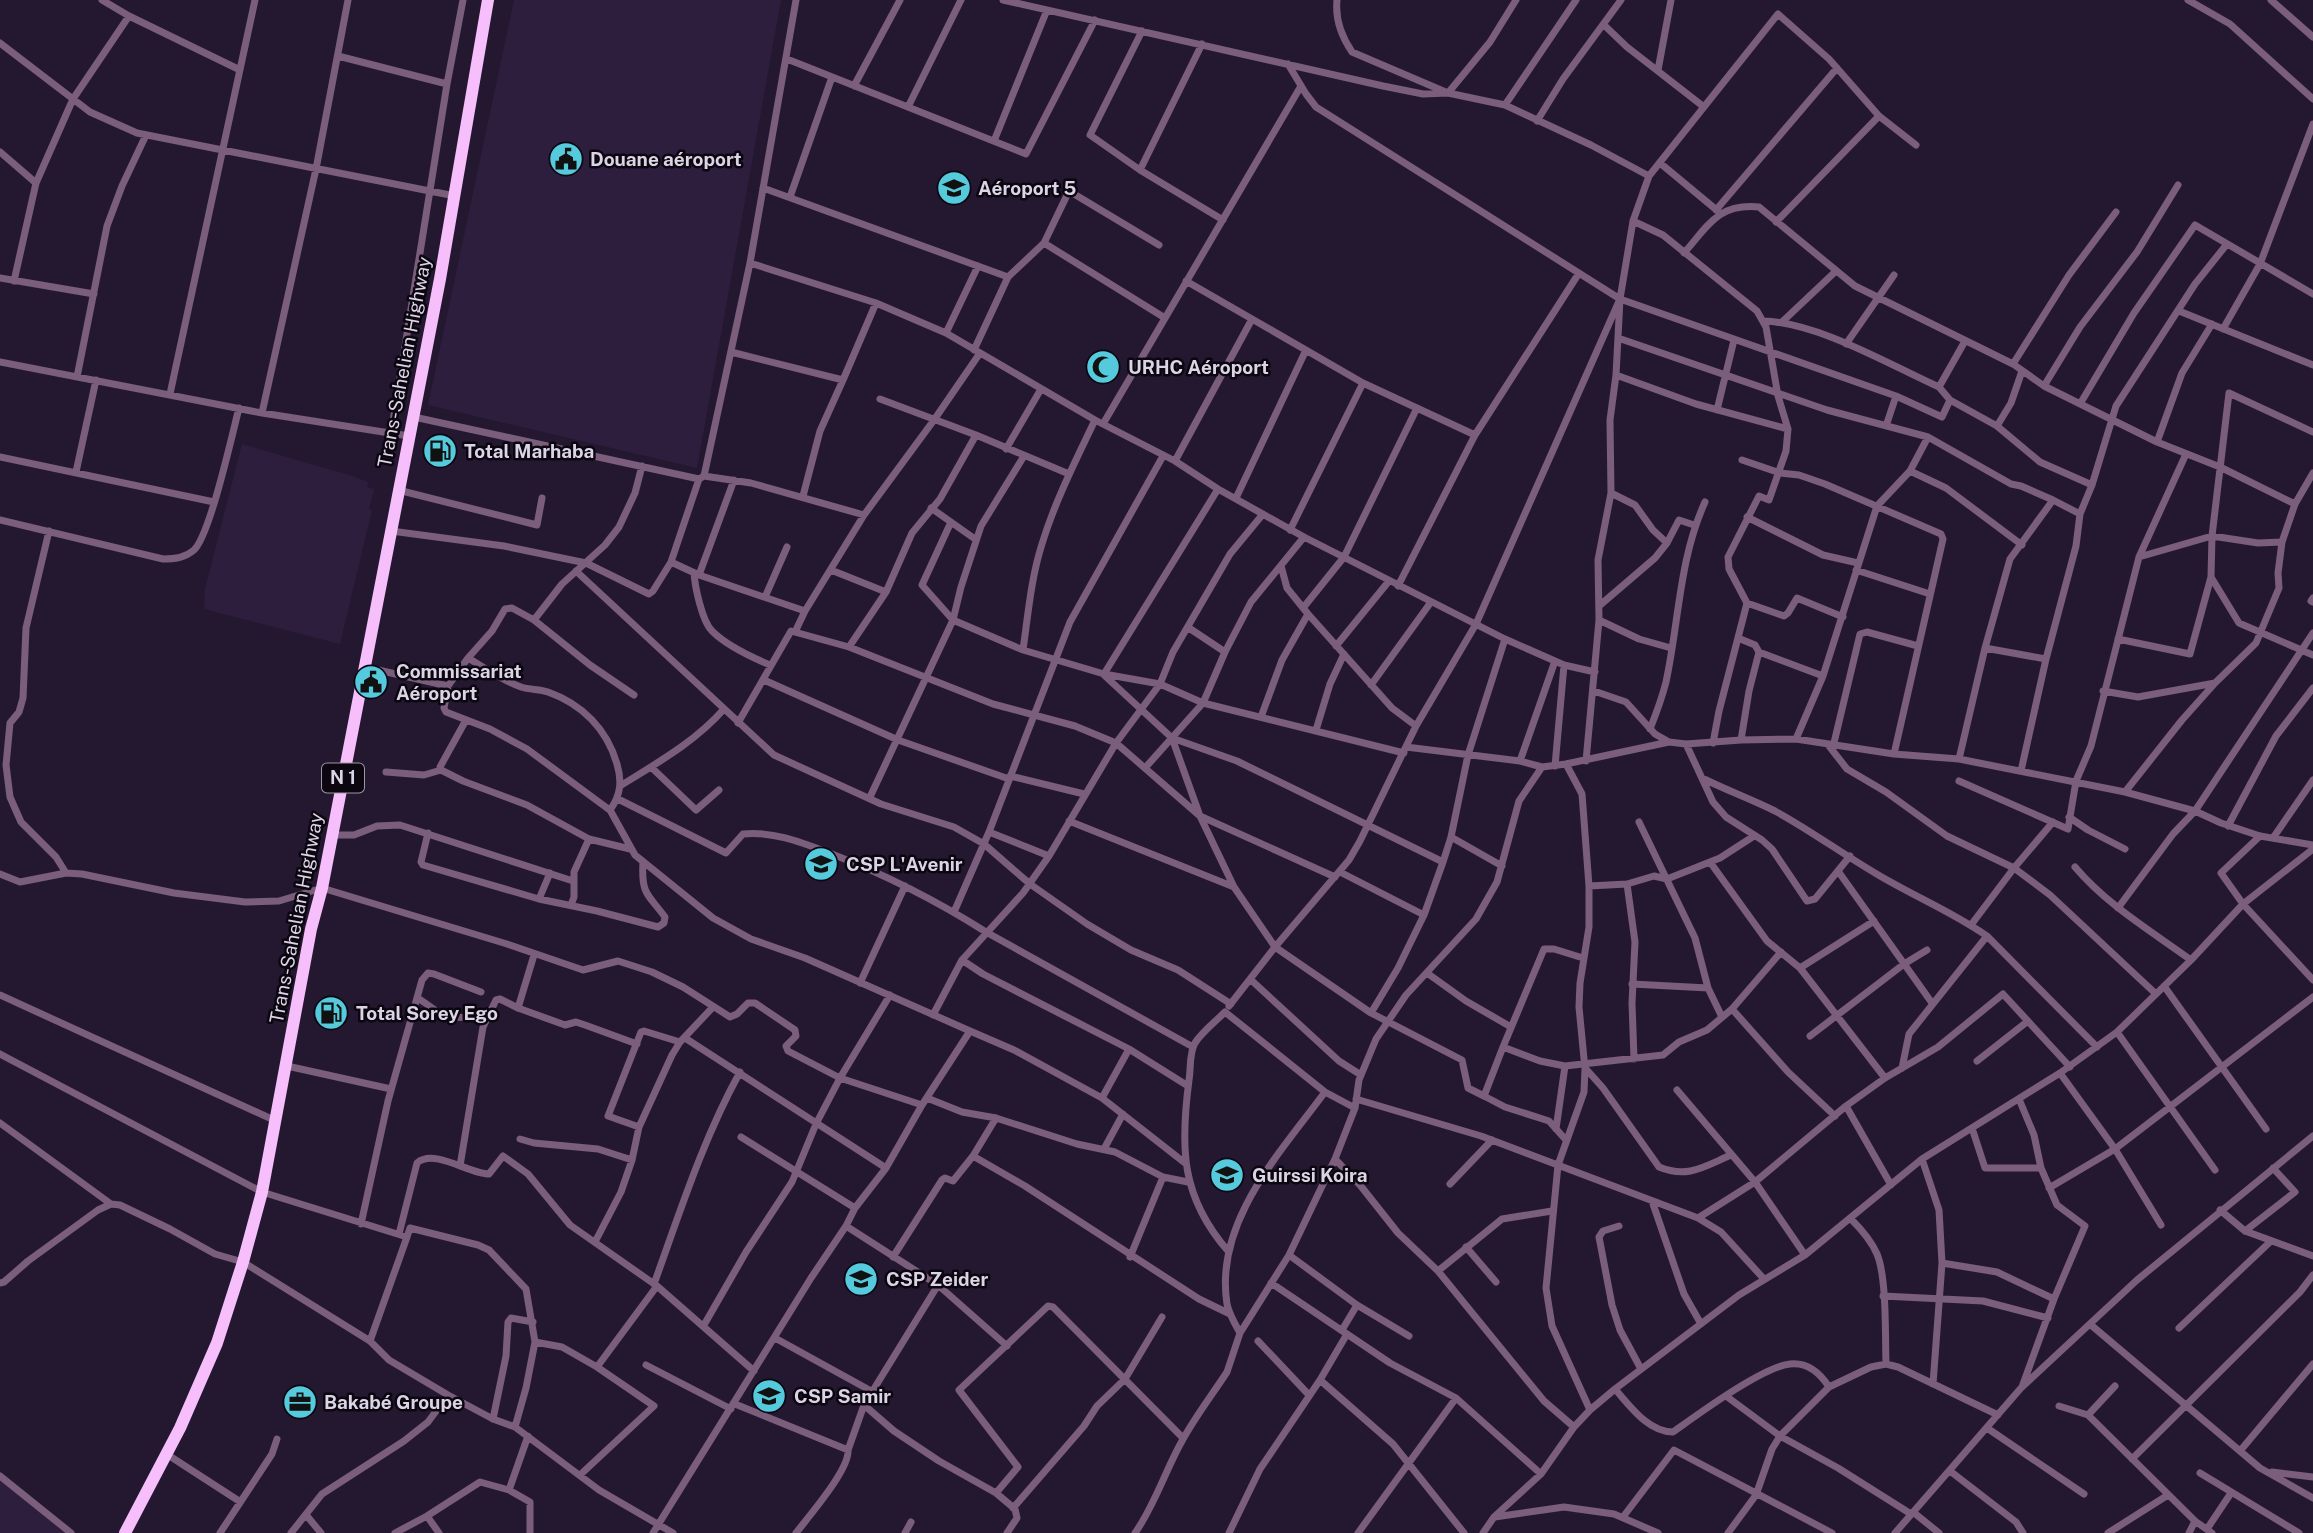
<svg xmlns="http://www.w3.org/2000/svg" width="2313" height="1533" font-family="'Public Sans',sans-serif">
	<rect width="100%" height="100%" fill="#241831"/>
	<path fill="#2d1e3d" d="M514,0H781L697,468L428,405Z
		M242,444L352,476L368,482L367,487L374,489L369,509L372,510L340,644L204,609L205,589Z
		M0,1480L67,1533H0Z"/>
	<g fill="none" stroke-linecap="round" stroke-linejoin="round">
		<path stroke="#7a5e7c" stroke-width="7" d="M102,0L129,16L238,69
			M1003,0L1383,86L1423,94L1448,93L1505,105L1591,145L1649,176
			M1337,0C1335,20 1341,36 1352,52L1448,93L1490,42L1516,0
			M2188,0L2230,24L2313,99
			M2271,0L2313,37
			M1604,25L1627,47L1704,107
			M1142,31L1090,135L1140,170L1223,220
			M0,43L90,112L137,133L455,196
			M338,56L447,84
			M787,59L1026,154L1095,20
			M1288,64L1306,94L1316,107L1620,299L1896,396L1942,417L1950,400
			M1658,70L1671,0
			M854,86L900,0
			M1505,105L1576,0
			M908,107L961,0
			M1537,121L1563,79L1621,0
			M994,141L1047,10
			M0,152L36,183
			M1660,163L1719,212
			M1140,170L1202,44
			M763,188L1008,277L974,350
			M790,197L832,77
			M1716,210L1837,68
			M1633,221L1663,235L1757,311L1766,327L1778,396L1788,429L1786,451L1769,500L1759,496L1728,557L1729,569L1747,603L1719,711L1713,743
			M1776,222L1879,116
			M1044,243L1165,318
			M1684,253C1708,226 1718,203 1759,207L1855,286L2013,364L2044,386L2157,442L2220,467L2295,504
			M750,263L876,303L946,333L1095,420L1175,461L1218,489L1304,537L1505,639L1564,665L1595,672
			M1008,277L1044,243L1069,191L1159,245
			M0,278L94,294
			M14,281L36,183L73,99L129,16
			M1186,281L1363,383L1475,435
			M2179,311L2313,365
			M1764,321C1819,323 1888,364 1939,387L1950,400L1997,426L2040,462L2092,485
			M1782,322L1836,271
			M2223,329L2260,264L2313,124
			M946,333L978,266
			M1618,338L1827,410L1928,437L2011,484L2021,486L2053,500
			M1846,344L1894,275
			M731,352L843,380L876,303
			M0,362L262,413L409,436
			M2013,364L2069,275L2116,212
			M1616,375L1696,404L1788,429
			M77,377L107,226L122,186L146,135
			M2044,386L2080,327L2137,252L2178,185
			M1939,387L1965,341
			M170,394L255,0
			M880,399L976,435L1069,474
			M2080,404L2134,313L2195,225L2313,294
			M1717,410L1734,340
			M262,413L316,169L348,0
			M414,417L699,479L704,476L751,483L864,515
			M1103,424L1301,86
			M1886,426L1896,396
			M1997,426L2011,403L2022,371
			M391,434L447,84L463,0
			M2157,442L2182,373L2212,324
			M1006,449L1041,389
			M0,457L214,502
			M1742,460L1780,473L1799,475L1825,484L1941,534L1943,539L1894,754
			M1175,461L1252,319
			M1910,471L1946,488L2022,545
			M76,472L96,380
			M704,476L750,263L796,0
			M699,479L671,562L699,575L805,611L795,632
			M398,490L537,525L542,498
			M1611,493L1635,505L1653,530L1667,543
			M803,496L820,431L843,380
			M1236,498L1306,350
			M931,508L975,539
			M1747,517L1823,555L1858,563
			M0,520L163,559C174,559 185,558 194,550C210,535 232,435 239,408
			M951,522L922,585L953,620L1023,650L1104,674L1160,684L1203,703L1404,753
			M1290,530L1363,383
			M49,531L26,628L23,698L19,712L10,723L6,765L10,797L21,822L56,857L66,873
			M391,531L504,546L586,563L649,594L653,591L671,562
			M2139,557L2212,536L2258,543L2282,542
			M1281,566L1287,588L1308,614L1392,708L1416,726
			M831,570L886,592
			M1856,570L1930,594
			M576,571L774,755L881,804L954,827L984,844L1030,884L1087,924L1131,950L1178,970L1231,1004
			M694,573C695,587 702,621 712,631C727,646 751,657 770,665
			M699,575L734,480
			M2211,577L2239,623L2313,655
			M1398,586L1475,435L1579,273
			M765,597L787,547
			M2313,598L2311,601L2313,602
			M1747,603L1784,616L1788,613L1797,598L1843,617
			M1599,606L1655,558L1667,543L1679,520L1694,525
			M1303,608L1344,557L1417,408
			M805,611L864,515L934,420L980,353
			M1599,620L1639,639L1671,648
			M1189,628L1225,652
			M1738,638L1755,645L1759,652L1749,691L1741,740
			M2118,639L2190,654L2211,577L2212,536L2229,393L2313,432
			M1336,646L1389,581
			M849,647L886,592L912,533L940,499L976,435
			M1985,648L2046,659
			M1023,650C1028,615 1031,578 1042,544C1055,501 1076,460 1095,420
			M1759,652L1823,676
			M365,667L448,686L468,658L492,631L505,609L512,608L534,620
			M1104,674L1218,489
			M1104,675L1172,738L1200,816L1335,877
			M764,680L898,740L1009,779
			M1371,685L1431,602
			M448,686L444,708L446,712L490,729L527,749L607,808L610,810C621,795 622,781 617,764C607,729 582,704 548,692C539,689 530,690 521,687C503,681 485,668 468,658
			M1594,691L1626,702L1655,734L1669,742
			M2103,691L2138,697L2215,683
			M634,695L590,665L534,620L562,584L605,545L619,527L635,493L642,466
			M1261,717L1282,660L1308,614
			M466,720L440,767L441,770L463,781L527,805L589,839
			M738,723L791,631L849,647L993,704L1075,726L1116,743L1200,816L1234,887L1275,947L1349,860L1360,841L1416,726L1476,624L1620,299
			M1650,729C1656,714 1662,698 1666,682C1679,622 1679,559 1705,502
			M1316,730L1330,684L1344,654
			M1172,738L1237,761L1443,862
			M1796,739L1823,676L1877,506L1910,471L1928,437
			M1686,744L1713,802L1726,817L1762,840L1772,849L1807,901L1815,899L1850,856
			M1829,746L1847,769L1886,792L1947,836L2014,868L2050,895L2156,994
			M1406,747L1520,761L1542,767L1566,764L1669,742L1686,744L1741,740L1796,739L1894,754L1959,759L2125,792L2195,811L2221,823L2260,836L2313,845
			M1833,747L1860,634L1867,632L1918,646
			M1959,759L1985,648L2010,559L2053,500L2080,514
			M1520,761L1555,661
			M1586,761L1599,620L1598,560L1611,493L1610,420L1616,375L1620,299L1633,221L1649,176L1778,14L1829,59L1879,116L1916,145
			M1566,764L1582,794L1589,886V927L1580,983L1579,1007L1585,1069L1584,1092L1558,1165L1546,1288L1552,1326L1590,1410
			M1555,766L1564,665
			M651,767L696,810L719,790
			M1145,768L1203,703L1225,652L1251,602L1304,537
			M2021,771L2046,659L2076,546L2080,514L2092,485L2116,406L2195,284L2227,244
			M386,772L424,775L441,770
			M1010,776L1084,794
			M1702,778C1726,790 1751,799 1775,811C1810,830 1841,853 1875,873C1913,896 1951,911 1987,936L2097,1047
			M1959,781L2068,829L2076,781L2091,746L2139,557L2186,454
			M620,786C657,763 695,742 724,709
			M2125,792L2182,720L2215,683L2256,643L2279,588L2278,573L2282,542L2295,504L2313,473
			M870,797L953,620L961,587L981,526L1024,456
			M618,799L726,853L743,834C775,831 803,843 832,854C886,875 937,901 986,932L1193,1047
			M610,810L635,855L713,918L751,939L805,958L970,1031
			M2069,817L2088,830L2125,849
			M1069,821L1234,887
			M1639,822L1695,938L1708,988L1722,1017
			M2228,826L2276,736L2313,688
			M989,832L1049,856
			M428,833L421,862L423,865L539,899L597,911L658,927L664,923L665,917C648,894 641,895 643,862
			M332,835H354L377,826L400,825L573,881
			M2260,836L2221,873L2243,904L2313,980
			M1451,837L1502,866
			M2273,838L2313,780
			M1710,862L1767,941L1800,968L1885,1078
			M2075,867C2107,905 2151,931 2191,960
			M1838,871L1932,1003
			M1340,872L1424,915
			M0,874L20,882L66,873L82,874L174,893L245,902L279,901L322,888L507,944L583,970L618,961L652,972L683,987L730,1017L737,1014L748,1003H755L795,1030L796,1036L786,1046L788,1051L840,1078L922,1105
			M1627,884L1635,942L1632,1003L1634,1059
			M1589,886L1627,884L1654,876L1667,879L1720,858L1754,836
			M539,899L550,873
			M571,905L574,897V872L589,839L630,849
			M2118,908L2173,834L2195,811L2313,633
			M954,912L989,832L1070,622L1163,456
			M1971,925L2014,868L2053,822
			M1583,958L1554,949H1544L1503,1047L1540,1061L1565,1066L1663,1055L1679,1042L1707,1030L1732,1009L1781,952
			M1800,968L1874,921
			M1427,973L1466,1001L1511,1027
			M1250,979L1339,1061L1361,1075
			M860,983L905,886
			M1632,984L1708,988
			M2164,986L2266,1129
			M0,995L276,1121
			M418,998L445,1017L487,1018
			M1229,1006L1275,947L1371,1013L1462,1060L1468,1088L1484,1096
			M518,1008L565,1025L576,1022L585,1025L637,1044
			M1732,1009L1788,1072L1835,1116
			M1371,1013L1398,968L1424,915L1443,862L1451,837L1468,755L1505,639
			M933,1015L962,960
			M2117,1032L2215,1170
			M1810,1036L1904,964L1927,950
			M685,1038L886,1168
			M1503,1047L1484,1096L1505,1107L1549,1121L1566,1140
			M1129,1049L1188,1086
			M0,1054L262,1192L407,1237L410,1228L478,1245L489,1250L526,1289L535,1342L526,1388L515,1427
			M1977,1061L2028,1021
			M287,1066L391,1089
			M1902,1068L1909,1034L1987,936
			M1586,1069L1603,1088L1659,1167C1688,1179 1705,1166 1731,1155
			M2060,1073L2115,1149L2161,1225
			M1677,1090L1755,1182L1805,1255
			M927,1098L962,1112L996,1118L1077,1144L1115,1152L1163,1177L1188,1182
			M1102,1098L1129,1049L983,974L962,960L1023,893L1049,856L1116,743L1160,684L1173,652L1230,554L1263,514
			M1356,1099L1481,1136L1698,1218L1721,1232L1764,1279
			M2019,1099L2034,1135L2041,1168L2057,1205L2085,1226L2054,1299L2022,1387
			M1846,1106L1891,1185
			M996,1118L973,1156L1025,1186L1199,1299L1230,1314
			M0,1123L111,1204
			M639,1127L608,1116L641,1032L644,1031L680,1042
			M1972,1128L1985,1168H2041
			M1556,1129L1565,1066
			M741,1137L855,1208
			M520,1139L534,1143L598,1149L632,1160
			M1104,1149L1123,1114
			M1335,1159L1360,1185L1398,1233L1438,1271L1544,1401L1574,1427
			M1922,1159L1939,1210L1942,1263L1933,1384
			M460,1166L483,1027L496,1000L500,999L518,1008L534,955
			M1450,1184L1492,1140
			M2049,1188L2115,1149L2313,997
			M1652,1201L1684,1294L1701,1324
			M2220,1210L2245,1231L2313,1256
			M1698,1218L1755,1182L1846,1106L1885,1078L1938,1047L2003,994L2070,1067
			M1851,1219C1861,1229 1871,1240 1877,1254C1887,1278 1885,1336 1886,1364
			M361,1224L388,1101L422,980L428,973L434,974L481,992
			M1619,1226L1603,1231L1599,1237L1612,1305L1620,1330L1641,1369
			M2245,1231L2295,1192L2273,1168
			M399,1234L417,1163C434,1148 469,1174 489,1174L503,1156L528,1174L570,1225L657,1286L754,1371
			M595,1242L621,1192L632,1160L639,1127L672,1055L680,1042L713,1007
			M1466,1247L1496,1282
			M1228,1251C1181,1197 1180,1148 1189,1080C1191,1069 1189,1053 1195,1043C1202,1032 1215,1022 1225,1012L1325,1092L1355,1108
			M1289,1255L1357,1305L1342,1330
			M893,1257L942,1180L945,1178L953,1181L973,1156
			M1130,1257L1163,1177
			M1942,1263L1997,1272L2054,1299
			M1438,1271L1502,1219L1552,1211
			M0,1283L4,1282L28,1261L98,1210L111,1204L120,1205L170,1229L215,1254L243,1262L370,1341L389,1360L448,1395L493,1419L515,1427L599,1490L673,1533
			M1271,1283L1390,1363L1456,1398L1541,1474
			M654,1284C680,1212 703,1139 740,1072
			M938,1285L1007,1346
			M1883,1296L1983,1301L2048,1318
			M1357,1305L1409,1336
			M704,1325L746,1252L792,1182L816,1124L840,1078L890,995
			M2091,1325L2260,1468L2313,1498
			M2179,1328L2271,1241
			M1240,1333L1289,1255L1335,1159L1355,1108L1359,1080L1376,1039L1406,995L1476,919L1497,882L1519,801L1542,767
			M775,1338L873,1392
			M370,1341L407,1237
			M1258,1341L1309,1395
			M535,1342L562,1347L597,1367L654,1406L580,1475
			M646,1365L731,1409
			M597,1367L657,1286
			M1320,1380L1347,1334
			M1615,1389C1630,1406 1648,1432 1673,1432C1697,1415 1762,1367 1790,1364C1808,1362 1820,1373 1829,1387
			M1726,1396L1780,1436L1838,1468L1911,1514
			M735,1404L848,1450L864,1405L938,1285L846,1226
			M864,1405L894,1431L939,1461L996,1493L1015,1509L1017,1518L1007,1533
			M2059,1406L2088,1415L2195,1521L2212,1533
			M2088,1415L2115,1386
			M493,1419L506,1356L508,1322L511,1318L533,1322
			M1987,1428L2084,1494
			M528,1436L509,1490L530,1502V1533
			M2240,1451L2313,1364
			M168,1455L239,1501
			M2132,1459L2300,1292L2313,1275
			M1950,1471L2016,1522L2023,1533
			M2272,1472L2313,1477
			M2200,1473L2299,1533
			M0,1476L71,1533
			M996,1493L1018,1467L959,1390L1048,1306L1053,1307L1183,1438
			M1013,1508L1084,1426L1097,1406L1125,1379L1162,1317
			M1913,1512L1939,1533
			M307,1516L321,1533
			M427,1516L439,1533
			M1495,1517L1564,1507L1614,1514L1658,1533
			M1623,1517L1674,1450L1832,1533
			M2207,1529L2231,1493
			M220,1533L272,1454L277,1439
			M291,1533L322,1494L404,1441L428,1422L448,1395
			M395,1533L427,1516L480,1482L509,1490
			M653,1533L811,1278L846,1226L855,1208L886,1168L922,1105L970,1031L1014,1050L1102,1098L1185,1163
			M796,1533C809,1516 850,1469 848,1450
			M905,1533L911,1522
			M1135,1533C1155,1505 1165,1471 1182,1441C1195,1417 1212,1395 1227,1372L1240,1333C1235,1324 1229,1314 1227,1304C1214,1222 1280,1153 1325,1092
			M1229,1533L1260,1469L1320,1380L1393,1444L1464,1533
			M1358,1533L1456,1398
			M1483,1533L1494,1517L1541,1474L1574,1427L1590,1410L1615,1389L1739,1295L1805,1255L1922,1159L2060,1073L2117,1032L2191,960L2243,904L2313,849
			M1728,1533L1756,1495L1772,1449L1780,1436L1829,1387L1871,1367L1886,1364L1898,1367L1998,1415
			M1895,1533L2021,1388L2137,1280L2313,1136
			M2108,1533L2168,1495
			M2189,1533L2195,1521"/>
		<path stroke="#f6befb" stroke-width="12" d="M125,1533L180,1428L217,1343L243,1262L262,1192L311,929L322,888L440,279L488,0"/>
	</g>
	<defs>
		<g id="civic-disc" transform="scale(1.75)"><circle r="9.5" fill="#54cadc" stroke="#0b0610"/><path d="M-.6-6.5H3V-4.5H.6V-3L4-1V1h2V6H-6V1h2V-1L-.6-3ZM-1.2 2.5V6h2.4V2.5Z" fill="#111"/></g>
		<g id="school-disc" transform="scale(1.75)"><circle r="9.5" fill="#54cadc" stroke="#0b0610"/><path d="M0-5L7-2L0 1L-7-2ZM-4 1L0 2.5L4 1V4Q0 6-4 4Z" fill="#111"/></g>
		<g id="mosque-disc" transform="scale(1.75)"><circle r="9.5" fill="#54cadc" stroke="#0b0610"/><path d="M3.5-4.9A6 6 0 1 0 3.5 4.9A5 5 0 1 1 3.5-4.9Z" fill="#111"/></g>
		<g id="fuel-disc" transform="scale(1.75)"><circle r="9.5" fill="#54cadc" stroke="#0b0610"/><path d="M-5.5-6h7V0h2V4h1.3V-2.5L3-4.5l.8-.8L6-3V5H2.5V1h-1V6h-7ZM-4.2-4.7v3.2H.2V-4.7Z" fill="#111"/></g>
		<g id="office-disc" transform="scale(1.75)"><circle r="9.5" fill="#54cadc" stroke="#0b0610"/><path d="M-6-3h4V-5.5h4V-3h4V5H-6ZM-1-4.5V-3h2v-1.5ZM-6 0V1H6V0Z" fill="#111"/></g>
	</defs>
	<g fill-rule="evenodd">
		<use href="#civic-disc" x="566" y="159"/>
		<use href="#school-disc" x="954" y="188"/>
		<use href="#mosque-disc" x="1103" y="367"/>
		<use href="#fuel-disc" x="440" y="451"/>
		<use href="#civic-disc" x="371" y="682"/>
		<use href="#school-disc" x="821" y="864"/>
		<use href="#fuel-disc" x="331" y="1013"/>
		<use href="#school-disc" x="1227" y="1175"/>
		<use href="#school-disc" x="861" y="1279"/>
		<use href="#school-disc" x="769" y="1396"/>
		<use href="#office-disc" x="300" y="1402"/>
	</g>
	<g text-anchor="middle" stroke-width="5" stroke-linejoin="round" paint-order="stroke">
		<rect fill="#0b0610" stroke="#9d96a5" stroke-width="2" x="322" y="763.5" width="42" height="29" rx="5"/>
		<g font-size="18" font-weight="bold" fill="#dbd4e5">
			<text x="343" y="784">N 1</text>
		</g>
		<g font-size="19" font-weight="bold" fill="#dbd4e5" stroke="#0b0610" text-anchor="start">
			<text x="590" y="166">Douane aéroport</text>
			<text x="978" y="195">Aéroport 5</text>
			<text x="1128" y="374">URHC Aéroport</text>
			<text x="464" y="458">Total Marhaba</text>
			<text x="396" y="678">Commissariat<tspan x="396" dy="22">Aéroport</tspan></text>
			<text x="846" y="871">CSP L'Avenir</text>
			<text x="356" y="1020">Total Sorey Ego</text>
			<text x="1252" y="1182">Guirssi Koira</text>
			<text x="886" y="1286">CSP Zeider</text>
			<text x="794" y="1403">CSP Samir</text>
			<text x="324" y="1409">Bakabé Groupe</text>
		</g>
		<g font-size="19" fill="#dbd4e5" stroke="#0b0610">
			<text transform="translate(404 362) rotate(-79)" y="7">Trans-Sahelian Highway</text>
			<text transform="translate(296 918) rotate(-79)" y="7">Trans-Sahelian Highway</text>
		</g>
	</g>
</svg>
